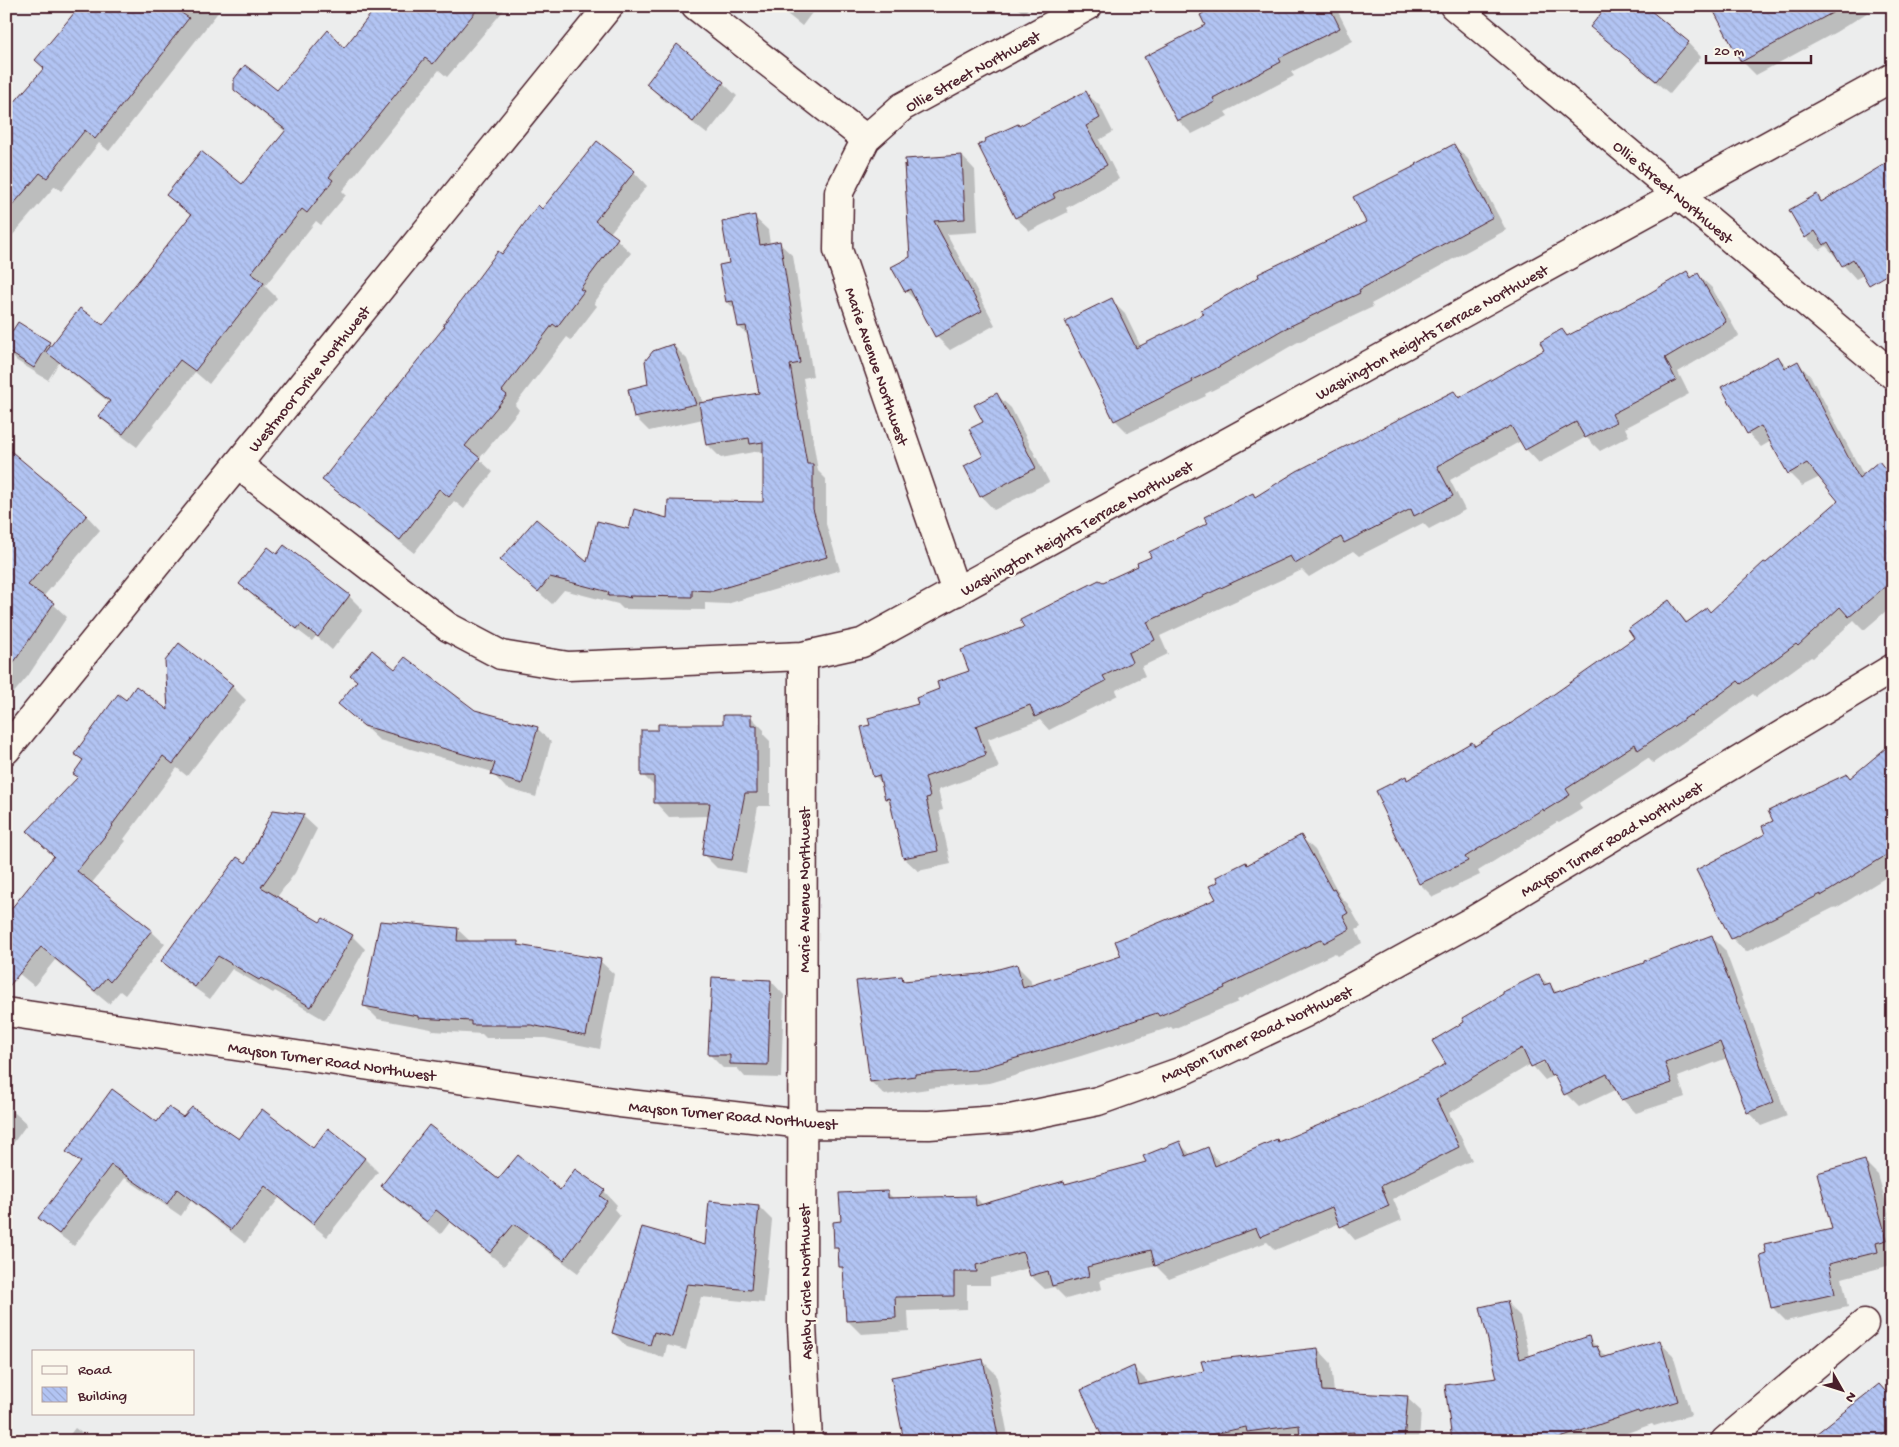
<svg xmlns="http://www.w3.org/2000/svg" width="1899" height="1447" font-family="'Gochi Hand',sans-serif">
	<defs>
		<pattern id="building-back-hatch" width="6" height="6" patternUnits="userSpaceOnUse" patternTransform="scale(1.25)"><rect width="6" height="6" fill="#b2c4f3"/><path d="M-1 5l2 2M0 0l6 6M5-1l2 2" fill="none" stroke="#9ba8d0"/></pattern>
	</defs>
	<rect width="100%" height="100%" fill="#eceded"/>
	<filter id="ink" filterUnits="userSpaceOnUse"><feTurbulence type="fractalNoise" baseFrequency=".02" numOctaves="2"/><feDisplacementMap in="SourceGraphic" scale="10" xChannelSelector="R" yChannelSelector="G"/><feConvolveMatrix kernelMatrix="1 2 1 2 8 2 1 2 1" color-interpolation-filters="sRGB"/></filter>
	<g filter="url(#ink)">
		<path fill="#0003" fill-rule="evenodd" d="M81,6H223L109,151L99,143L61,191L55,186L6,243V111L8,112L45,68Z
			M378,6H500L504,10L447,77L439,70L342,191L346,195L321,225L316,221L265,286L277,298L209,384L195,372L137,447L114,430L100,416L110,403L59,363L48,380L17,361L6,350L49,343L52,346L103,327L191,216L167,195L242,186L286,132L250,103L236,89L278,91L344,49Z
			M777,6H817L802,26Z
			M1015,6H1030L1024,14Z
			M1241,6H1335L1353,41L1291,72L1294,76L1225,112L1228,116L1192,134L1178,120Z
			M1712,6H1878L1836,32L1756,75L1742,61Z
			M1592,27L1688,43L1701,57L1670,94L1606,40Z
			M677,46L723,83L737,96L707,134L661,98L647,84Z
			M1086,93L1100,106L1113,132L1099,140L1119,179L1066,208L1068,212L1030,231L1016,218L980,145L1020,127Z
			M1454,145L1468,159L1506,230L1371,304L1373,307L1296,343L1229,382L1205,394L1206,396L1128,433L1115,420L1111,300L1125,314L1141,347L1205,314L1367,223L1419,166Z
			M1893,153V263L1867,273L1856,279L1826,246L1820,250L1806,237L1816,196L1823,202L1888,164L1885,158Z
			M962,156L975,170L978,232L947,234L995,325L950,350L936,336L920,305L906,291L912,258L907,169Z
			M634,172L647,186L610,233L631,253L594,303L597,306L571,340L567,337L515,405L519,410L479,459L493,472L464,509L454,501L414,553L338,493L324,480L503,256L543,211Z
			M754,217L768,230L770,244L779,243L793,256L813,376L803,378L818,471L826,479V524L840,570L727,604L705,603V610L623,609L618,604L564,590L552,604L502,560L588,564L630,531L669,520L764,503V456L759,451L721,458L707,444L703,419L649,431L636,418L629,390L649,385L673,345L687,359L703,403L760,394L750,337L739,327L736,310L727,302L731,264Z
			M1687,272L1693,278L1698,275L1712,288L1739,336L1678,372L1689,394L1625,428L1629,436L1600,451L1586,437L1539,463L1526,449L1521,441L1450,480L1465,510L1429,529L1423,523L1359,556L1353,551L1309,577L1302,570L1160,636L1168,654L1141,667L1145,676L1116,690L1118,695L1049,730L1040,720L988,739L999,768L938,790L943,810L939,811L951,864L918,871L904,858L892,804L886,799L883,784L875,776L872,726L920,705L941,689L970,672L1025,628L1103,583L1140,566L1253,495L1256,498L1454,392L1461,399L1546,351L1562,331L1568,337L1649,295Z
			M1778,357L1789,368L1798,363L1811,377L1864,476L1879,463L1893,477V605L1864,630L1854,620L1813,658L1811,657L1756,697L1753,694L1705,729L1704,728L1653,763L1648,758L1579,803L1582,809L1559,823L1557,822L1478,871L1480,875L1433,897L1420,884L1382,804L1405,778L1408,781L1476,747L1525,716L1636,638L1669,602L1688,623L1710,613L1840,501L1820,477L1802,486L1789,473L1771,441L1761,447L1748,433Z
			M997,395L1011,408L1049,482L994,510L981,496L984,456L985,423Z
			M6,449L87,516L100,530L43,597L53,604L67,617L28,676L6,702Z
			M277,556L349,596L363,610L332,650L316,636L312,641L255,598L241,584Z
			M180,645L232,686L246,700L187,776L177,768L124,839L126,841L91,884L151,931L165,944L125,995L120,991L109,1004L55,960L34,986L6,963V907L11,911L55,856L84,762L76,754L126,702L169,712Z
			M396,671L474,711L537,728L551,742L536,797L506,788L493,774V772L379,740L340,704Z
			M750,716L764,730V735L770,741V806H758L746,873L717,868L703,854L709,816L669,817L656,803V788L643,775Z
			M1893,744V873L1836,908L1835,907L1746,952L1732,938L1767,835L1774,822L1850,779Z
			M274,811L303,816L317,829L295,873L277,897L321,924L352,936L365,949L325,1020L275,991L273,993L232,969L210,999L176,975L162,961L246,865Z
			M1301,837L1315,850L1341,897L1348,904L1361,927L1356,930L1362,943L1338,956L1335,953L1237,1000L1238,1002L1173,1029L1171,1027L1081,1056L990,1083L928,1088V1089L885,1095L871,1082L901,977L906,982L980,976L1016,965L1030,979L1032,986L1122,956L1217,900L1248,866Z
			M457,929L471,942H518L522,947L600,961L614,974L600,1049L545,1038H486L482,1034L433,1031L431,1029L378,1019L365,1006Z
			M1712,937L1725,950L1787,1116L1761,1126L1748,1112L1727,1058L1678,1077L1685,1097L1636,1113L1622,1099L1617,1089L1579,1107L1566,1094L1561,1084L1553,1076L1545,1080L1531,1064L1449,1113L1472,1160L1393,1199L1402,1220L1355,1240L1340,1223L1275,1250L1267,1242L1169,1279L1156,1266L1100,1280L1102,1289L1066,1299L1054,1287L1045,1289L1031,1276L1029,1268L990,1278V1285H967V1309L908,1311L909,1331L861,1334L847,1320L844,1271L840,1267L839,1251L836,1248L842,1222L887,1192L894,1199L975,1197L983,1205L1148,1163L1179,1143L1191,1155L1207,1149L1222,1164L1276,1140L1279,1143L1348,1114L1447,1065L1539,976L1558,993L1646,964ZM1549,1057L1550,1060L1536,1066V1063Z
			M771,981L784,995L781,1078L745,1077L737,1068H723L709,1054Z
			M6,1105L27,1124L6,1153Z
			M183,1119L240,1141L313,1150L329,1130L365,1159L378,1172L327,1237L279,1198L245,1243L191,1201L181,1216L125,1178L74,1246L54,1231L40,1218L81,1164L68,1152L157,1124Z
			M1864,1161L1878,1175L1893,1227V1256L1889,1257L1891,1265L1842,1278L1848,1307L1786,1321L1772,1307L1834,1229Z
			M498,1181L560,1191H604L617,1205L614,1209L620,1216L578,1273L528,1236L504,1266L450,1222L441,1234L397,1200L383,1186Z
			M759,1207L772,1220L764,1303L701,1297L686,1350L667,1345L664,1358L627,1347L613,1333L706,1247Z
			M1506,1302L1520,1316L1530,1357L1588,1338L1608,1358L1659,1342L1673,1355L1691,1415L1654,1426L1652,1424L1605,1441H1454L1499,1379Z
			M1318,1349L1331,1363L1334,1393L1407,1398L1421,1411L1419,1441H1105L1134,1368L1147,1381L1148,1384Z
			M982,1360L996,1374L1009,1441H905Z
			M1879,1385L1893,1399V1441H1831Z
			M75,1428L92,1441H65Z"/>
		<path fill="url(#building-back-hatch)" stroke="#4a1f2b" d="M80,6H171L189,18L164,50L165,51L95,139L85,130L47,178L40,173L6,213V112L44,68L35,60Z
			M377,6H480L433,64L425,58L329,177L333,180L307,213L302,209L251,273L264,283L195,371L180,360L123,434L98,416L110,401L46,352L80,308L103,325L191,215L166,195L201,151L242,184L286,130L234,90V79L245,65L277,90L328,30L344,48Z
			M1216,6H1329L1340,28L1279,58L1281,62L1213,98L1215,102L1177,121L1144,57L1205,25L1200,15Z
			M1607,6H1645L1689,42L1656,81L1590,27Z
			M1711,6H1845L1741,62Z
			M677,44L724,82L693,122L646,84Z
			M1086,91L1100,118L1086,126L1107,165L1053,194L1055,198L1015,218L978,145L986,141L985,139L1018,124L1019,126Z
			M597,141L635,171L595,221L618,238L580,289L584,291L557,327L553,324L502,391L507,395L465,446L480,458L449,497L439,489L400,540L322,480L445,326L443,325L498,251L502,254L538,205L542,209Z
			M1454,144L1493,217L1359,290L1360,293L1282,330L1215,369L1192,380L1193,382L1114,421L1065,321L1112,298L1136,348L1204,314L1201,310L1259,277L1258,274L1366,222L1353,197L1417,165L1416,164Z
			M962,155L965,219L934,221L982,311L935,337L910,289L905,292L891,267L910,257L904,164L906,168L905,159Z
			M1893,159V271L1869,285L1853,259L1842,266L1828,242L1824,245L1815,231L1805,238L1789,210L1817,194L1821,202Z
			M755,215L760,245L780,241L800,363L790,365L807,464H813V509L827,557L713,591L692,590V597L629,596L631,598L622,596H608L609,592L550,577L538,592L500,560L536,519L587,562L597,521L629,529L634,509L667,518L668,500L763,502V442L750,444L749,438L706,445L699,403L759,393L746,326L738,327L733,301L726,302L719,265L729,263L722,222Z
			M1687,271L1691,278L1698,273L1726,322L1665,358L1676,380L1612,414L1616,422L1585,438L1576,422L1525,450L1511,426L1437,466L1453,496L1414,516L1411,509L1344,543L1341,537L1295,564L1290,556L1147,622L1155,640L1128,653L1132,662L1103,676L1106,681L1035,717L1030,705L976,726L986,755L925,777L930,797L926,798L938,851L903,858L889,798L885,799L879,775L873,777L861,727L870,725L868,718L918,704L916,698L939,689L937,682L969,671L961,650L1024,627L1020,620L1099,580L1103,582L1138,566L1137,563L1151,557L1149,552L1208,523L1204,517L1253,493L1255,497L1297,471L1454,391L1459,398L1544,350L1540,342L1562,329L1567,336L1648,294Z
			M18,322L50,342L34,368L6,350V341Z
			M673,344L696,404L634,418L628,389L648,384L645,361L653,351Z
			M1778,356L1785,368L1798,361L1859,478L1879,461L1893,479V580L1849,617L1840,607L1798,646L1796,644L1741,684L1738,681L1691,716L1690,715L1638,750L1635,744L1566,789L1570,795L1544,811L1543,809L1465,857L1468,861L1419,884L1380,804L1382,803L1376,791L1406,776L1407,780L1472,742L1475,746L1524,715L1634,638L1628,629L1669,600L1686,623L1707,608L1710,612L1764,562L1766,563L1838,501L1807,463L1788,474L1761,426L1747,434L1721,387Z
			M997,393L1036,468L980,497L964,466L983,456L969,429L983,422L974,405Z
			M6,447L87,515L28,585L54,603L6,674Z
			M284,545L350,595L318,637L301,624L297,629L239,584L268,547L277,554Z
			M179,643L233,685L173,764L163,756L112,825L113,826L77,871L152,930L110,982L106,978L95,991L41,947L6,990V915L54,856L27,831L78,777L73,774L83,760L74,754L118,694L126,700L136,686L168,710L165,661Z
			M372,650L395,669L405,657L475,710L538,727L522,784L491,775L495,763L364,726L338,704L357,681L350,675Z
			M723,715H751V726H757V793H745L732,860L702,855L710,803H654V776H641V730H658V724H723Z
			M1893,742V851L1821,896V894L1731,939L1696,870L1765,834L1762,826L1773,821L1768,811L1847,774L1850,778Z
			M273,810L304,814L281,859L261,887L320,922L323,918L353,935L311,1007L261,978L259,980L218,956L195,987L161,961L237,857L246,863Z
			M1301,835L1332,890L1334,889L1348,913L1343,916L1350,929L1324,943L1322,939L1224,986L1225,988L1159,1016L1157,1013L1067,1043L976,1070L915,1074V1076L870,1082L856,981L902,976L903,981L980,974L1017,964L1023,988L1121,956L1115,941L1216,899L1209,886L1218,882L1216,877L1246,862L1247,865Z
			M380,921L458,928L457,941H518V945L601,959L586,1036L531,1025H471V1021L418,1018V1016L363,1006Z
			M1712,935L1774,1102L1747,1113L1720,1042L1665,1063L1672,1083L1621,1100L1607,1074L1564,1095L1554,1075L1551,1076L1544,1061L1531,1067L1522,1048L1436,1099L1459,1147L1381,1186L1389,1206L1340,1227L1332,1207L1260,1237L1256,1228L1155,1266L1151,1250L1087,1267L1089,1276L1052,1286L1048,1271L1030,1276L1023,1252L976,1265L977,1272H954V1296L895,1297L896,1318L846,1321L843,1267H839L838,1248H834L833,1222L841,1221L839,1193L888,1191V1198L975,1196L976,1206L1064,1181L1065,1184L1146,1162L1143,1156L1180,1141L1186,1156L1208,1147L1215,1166L1277,1139L1278,1142L1348,1113L1446,1064L1432,1041L1464,1022L1462,1018L1503,994V992L1539,974L1544,985L1550,983L1554,993L1644,963V961Z
			M712,977L771,980L768,1065L730,1064V1055H708Z
			M112,1089L157,1122L168,1107L183,1117L192,1107L239,1139L262,1109L313,1148L328,1128L365,1158L313,1224L265,1186L231,1230L177,1189L167,1204L111,1165L59,1234L38,1218L81,1162L66,1152Z
			M429,1125L498,1179L518,1155L560,1190L575,1169L605,1190L600,1196L607,1201L564,1260L514,1224L490,1253L436,1210L427,1222L381,1186Z
			M1865,1160L1887,1240L1876,1243L1878,1252L1829,1264L1835,1294L1771,1308L1760,1255L1766,1253L1764,1244L1832,1229L1817,1173Z
			M709,1201L759,1206L751,1290L687,1284L672,1337L654,1332L650,1345L612,1333L642,1227L705,1245Z
			M1507,1301L1520,1359L1589,1336L1592,1347L1597,1346L1602,1358L1660,1340L1678,1401L1639,1413L1638,1411L1552,1441H1452L1445,1385L1497,1378L1480,1307Z
			M1318,1348L1322,1391L1408,1396L1404,1441H1354V1432L1300,1437L1299,1425L1247,1432L1246,1427L1182,1441H1104L1081,1390L1134,1366L1139,1385L1204,1371L1201,1361Z
			M983,1359L999,1441H904L891,1377Z
			M1879,1384L1893,1400V1427L1875,1441H1807Z"/>
		<g fill="none" stroke-linecap="round" stroke-linejoin="round">
			<g stroke="#4a1f2b" stroke-width="31">
				<path id="street" d="M696,6L866,139
					M1454,6L1893,375
					M238,465L448,627L501,655L568,666L803,656L862,643L1893,77
					M956,592L838,250L839,192L866,139L902,107L1088,6
					M803,656L802,1325L808,1441
					M6,750L609,6
					M6,1012L620,1103L803,1124L929,1125L1010,1119L1098,1101L1182,1071L1305,1013L1474,920L1893,668
					M1725,1441L1864,1324"/>
			</g>
			<use href="#street" stroke="#fbf7ec" stroke-width="28"/>
		</g>
	</g>
	<g text-anchor="middle" stroke-width="5" stroke-linejoin="round" paint-order="stroke">
		<g font-size="16" fill="#4a1f2b" stroke="#fbf7ec">
			<text transform="translate(972 70) rotate(-29)" y="6">Ollie Street Northwest</text>
			<text transform="translate(1674 191) rotate(40)" y="6">Ollie Street Northwest</text>
			<text transform="translate(1431 331) rotate(-29)" y="6">Washington Heights Terrace Northwest</text>
			<text transform="translate(878 366) rotate(71)" y="6">Marie Avenue Northwest</text>
			<text transform="translate(308 378) rotate(-51)" y="6">Westmoor Drive Northwest</text>
			<text transform="translate(1076 527) rotate(-29)" y="6">Washington Heights Terrace Northwest</text>
			<text transform="translate(1611 838) rotate(-31)" y="6">Mayson Turner Road Northwest</text>
			<text transform="translate(803 890) rotate(-90)" y="6">Marie Avenue Northwest</text>
			<text transform="translate(1256 1033) rotate(-25)" y="6">Mayson Turner Road Northwest</text>
			<text transform="translate(332 1060) rotate(8)" y="6">Mayson Turner Road Northwest</text>
			<text transform="translate(733 1114) rotate(5)" y="6">Mayson Turner Road Northwest</text>
			<text transform="translate(804 1282) rotate(-91)" y="6">Ashby Circle Northwest</text>
		</g>
	</g>
	<rect width="1899" height="1447" fill="none" stroke="#fbf7ec" stroke-width="25"/>
	<rect x="12" y="12" width="1874" height="1422" fill="none" stroke="#4a1f2b" stroke-width="2" filter="url(#ink)"/>
	<rect x="32" y="1350" width="162" height="65" fill="#fbf7ec" stroke="#b4a19f"/>
	<rect x="42" y="1366" width="25" height="8" fill="#fbf7ec" stroke="#b4a19f"/>
	<text x="78" y="1374" font-size="15" fill="#4a1f2b">Road</text>
	<rect x="42" y="1387" width="25" height="15" fill="url(#building-back-hatch)" stroke="#b4a19f"/>
	<text x="78" y="1400" font-size="15" fill="#4a1f2b">Building</text>
	<g transform="translate(1842 1390) rotate(129)" stroke="#fbf7ec" stroke-width="4" paint-order="stroke">
	<path d="M0-4L9 19L0 12L-9 19Z" fill="#4a1f2b"/>
	<text y="-8" font-size="14" font-weight="bold" text-anchor="middle" fill="#4a1f2b">N</text>
	</g>
	<path d="M1706 55v8h105v-8" fill="none" stroke="#4a1f2b" stroke-width="2.5"/>
	<text x="1714" y="55" font-size="15" fill="#4a1f2b" stroke="#fbf7ec" stroke-width="4" paint-order="stroke">20 m</text>
</svg>
